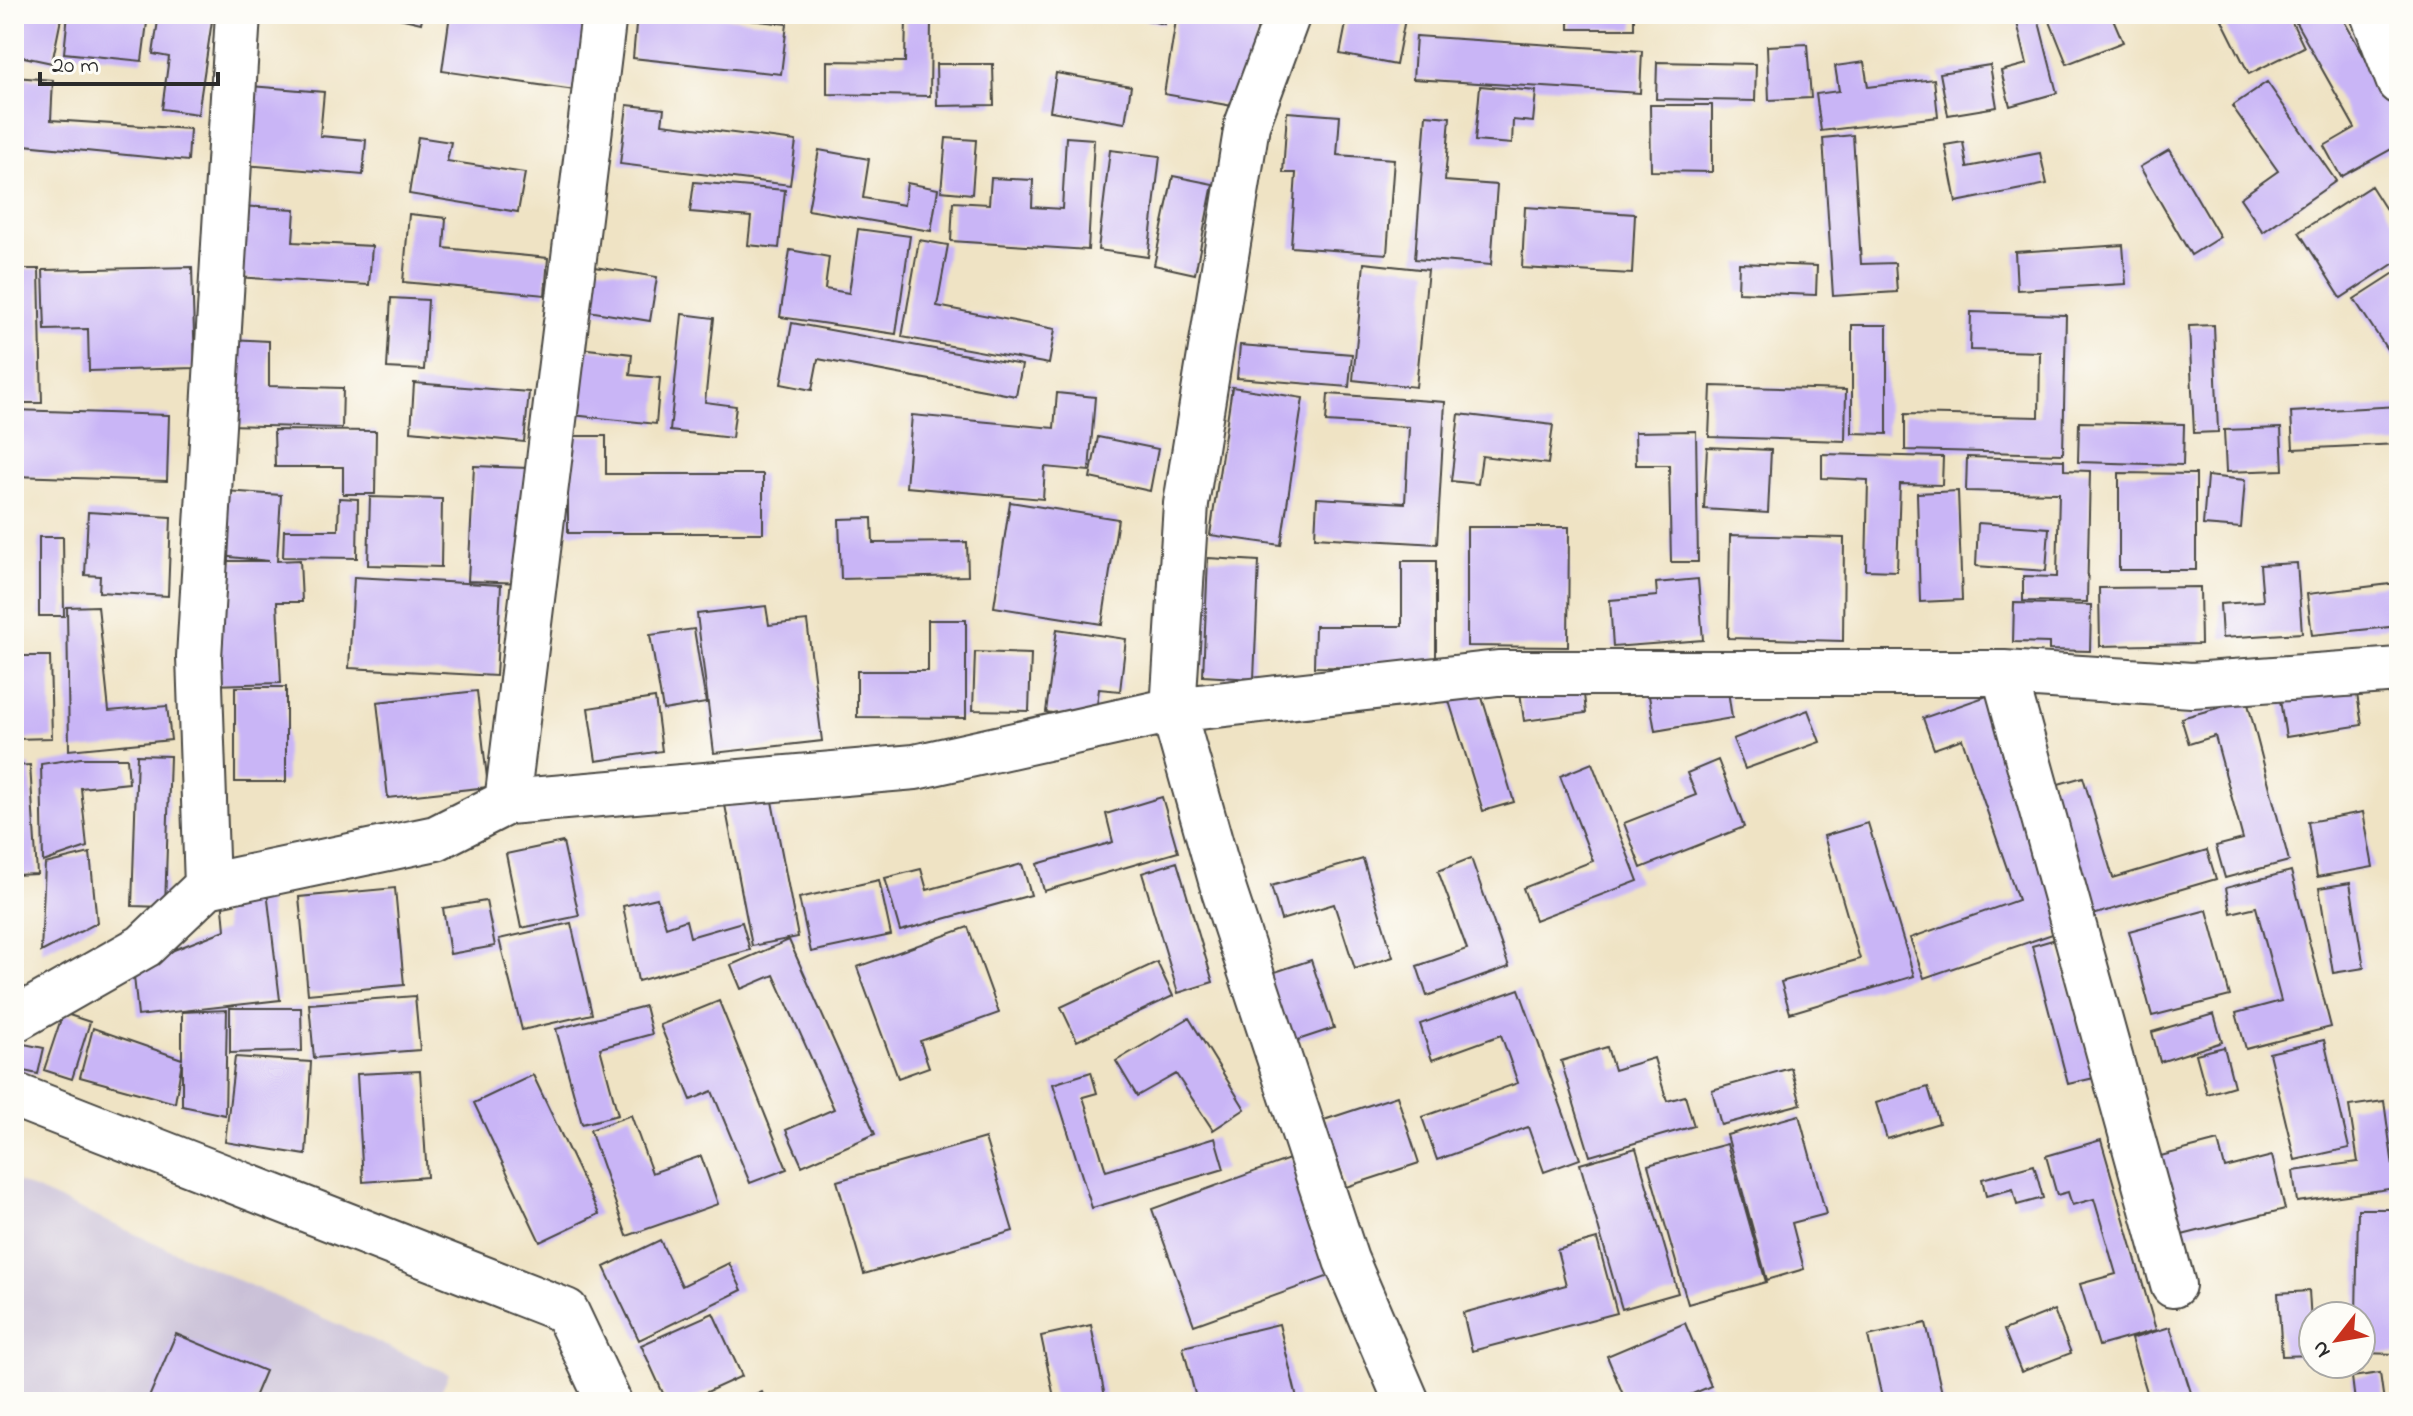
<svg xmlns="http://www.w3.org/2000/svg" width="2413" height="1416" font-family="'Indie Flower',sans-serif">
	<rect width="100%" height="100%" fill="#fdfcf7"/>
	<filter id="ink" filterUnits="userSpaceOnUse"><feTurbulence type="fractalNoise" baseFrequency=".0125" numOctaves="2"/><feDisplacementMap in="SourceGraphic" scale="16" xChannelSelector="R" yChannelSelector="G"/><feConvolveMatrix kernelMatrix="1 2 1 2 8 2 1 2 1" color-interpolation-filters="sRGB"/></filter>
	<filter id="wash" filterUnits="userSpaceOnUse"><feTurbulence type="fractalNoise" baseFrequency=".006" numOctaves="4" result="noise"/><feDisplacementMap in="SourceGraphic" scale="32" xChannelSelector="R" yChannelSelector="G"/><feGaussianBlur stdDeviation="1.8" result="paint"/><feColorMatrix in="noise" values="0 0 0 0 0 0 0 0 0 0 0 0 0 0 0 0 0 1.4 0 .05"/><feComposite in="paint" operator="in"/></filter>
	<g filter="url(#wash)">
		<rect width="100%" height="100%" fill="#efe3c4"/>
		<path fill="#c9bfd7" d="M14,1180L449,1374L436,1402H14Z"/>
		<g id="blocks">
			<path fill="#c9b5f6" d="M14,14H62L52,63L14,55Z
				M68,14L148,15L142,61L64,53Z
				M159,14H213L198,114L162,109L169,57L153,54Z
				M382,14H423L421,23Z
				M450,14L591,17L582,91L442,71Z
				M637,14H691L787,24L781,74L633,58Z
				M1118,14H1166L1164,24Z
				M1177,14H1260L1244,108L1164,94Z
				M1348,14H1406L1396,65L1340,54Z
				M1569,14H1634V29H1569Z
				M2015,14H2037L2057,93L2010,106L2001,71L2027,64Z
				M2047,14H2111L2123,42L2067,64Z
				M2219,14H2288L2304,47L2249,74Z
				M2291,14H2340L2399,117V145L2341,177L2324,146L2355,128Z
				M906,19L931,20L930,96L827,94V61L905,62Z
				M1416,36L1642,51L1640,93L1413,79Z
				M1807,44L1811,98L1769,100L1767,46Z
				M1657,62L1756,64L1755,101L1656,99Z
				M1864,62L1868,87L1934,79L1938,117L1821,131L1816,94L1839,91L1835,66Z
				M936,64H993L994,105L937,106Z
				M1990,65L1997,107L1948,115L1940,73Z
				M1056,73L1131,86L1125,123L1050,111Z
				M14,77L53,80L51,120L190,129L188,161L14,144Z
				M2267,82L2336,181L2263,232L2240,198L2278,171L2232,106Z
				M250,86L324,92L320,136L366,140L363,175L244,165Z
				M1480,86L1536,91L1533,122L1513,120L1512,144L1475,141Z
				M627,105L664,109L662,124L796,141L790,185L620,164Z
				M1650,105H1712V172L1651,171Z
				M1287,112L1340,116L1337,155L1394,159L1387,254L1291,247L1296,173H1283Z
				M1426,115L1450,117L1445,181L1497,185L1491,265L1415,259Z
				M1853,135L1861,264L1895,263L1897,292L1833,296L1823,138Z
				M418,137L451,142L447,161L525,173L518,212L409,194Z
				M1066,137L1094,139L1088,250L951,241L953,202L989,204L991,178L1033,180L1032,207L1062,209Z
				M946,138L976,140L972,194L941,191Z
				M1963,142L1967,167L2040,153L2047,184L1956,202L1945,145Z
				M819,150L869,159L863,198L904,205L907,183L938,189L931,231L808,210Z
				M1110,150L1160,156L1148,257L1098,250Z
				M2169,150L2220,237L2191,255L2140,167Z
				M1173,176L1213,184L1195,274L1154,265Z
				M694,182L785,190L779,248L748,245L751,217L690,212Z
				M2371,186L2399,230V260L2341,298L2299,232Z
				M238,206L295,209L293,242L372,246L369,285L234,277Z
				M1525,207L1635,214L1632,274L1522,268Z
				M409,214L446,218L444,248L548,258L545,295L403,282Z
				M858,229L910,236L896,334L780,317L790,250L829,257L825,289L849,293Z
				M919,240L948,245L937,306L1055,329L1049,364L902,337Z
				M2123,245L2126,284L2017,290L2015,252Z
				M1364,263L1428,270L1416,387L1353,380Z
				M1739,263L1817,266L1816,295L1738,292Z
				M192,267L195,368L89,371L88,329L45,330L43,270Z
				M595,267L657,277L650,321L588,311Z
				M14,269H39L42,403H14Z
				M2399,270V356L2394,360L2354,299Z
				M391,298L428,300L424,370L387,368Z
				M1971,312L2066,315L2063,454L1905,450V414L2039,417L2040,352L1970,350Z
				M682,314L714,318L705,402L736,406L732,438L670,431Z
				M792,323L1022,365L1016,396L818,359L812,390L781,384Z
				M1852,325H1887V434L1852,433Z
				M2214,325L2218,432L2194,433L2189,326Z
				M230,339L269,341V386L343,388L342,428L228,425Z
				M1240,345L1352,354L1349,387L1237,378Z
				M570,347L632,354L630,375L660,378L656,424L563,414Z
				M414,383L529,392L524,442L411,431Z
				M1711,386L1846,390L1845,441L1709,437Z
				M1232,387L1303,398L1281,545L1210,535Z
				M1057,393L1095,397L1089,471L1045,467L1043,499L906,487L912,415L1054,428Z
				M1328,394L1445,402L1437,544L1315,537L1317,498L1405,503L1409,427L1326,422Z
				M2399,406V444L2293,449L2291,412Z
				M14,410L169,415L167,481L14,476Z
				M1459,414L1553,425L1548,464L1482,456L1478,484L1451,481Z
				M2079,422L2184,424L2183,465L2078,462Z
				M2281,428L2283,470L2226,472L2224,430Z
				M274,430L376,431L375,494H343V467H275Z
				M1696,431L1698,562H1671L1669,465H1636L1635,432Z
				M568,436H606V474H763V533H568Z
				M1098,437L1158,449L1150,491L1090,478Z
				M1707,447L1771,450L1768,513L1704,509Z
				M1822,454L1943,457L1942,485L1900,484L1897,571L1866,570L1868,480L1822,478Z
				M1967,457L2064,460V470L2090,471L2087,602L2023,601V576L2057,577L2059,493L1966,491Z
				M474,466L529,468L524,583L468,581Z
				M2119,473L2196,474V570H2119Z
				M2207,476L2245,480L2241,528L2203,525Z
				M225,491L281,495L277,561L300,560L302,602H277L281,683L210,685L218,561H269L220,556Z
				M1958,491L1962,600L1920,602L1917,493Z
				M370,497L442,499L441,567L368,565Z
				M339,498L358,499L357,558L283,557L284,530H338Z
				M1010,502L1118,519L1102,624L994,607Z
				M88,512L171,517L168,596L99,592L100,576L85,575Z
				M872,518L873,543L967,542L968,576L841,579L839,519Z
				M1978,523L2049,528L2046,571L1976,566Z
				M1467,527H1569L1568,647L1467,646Z
				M1730,535L1844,538L1843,641L1728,638Z
				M39,537H63L64,616H39Z
				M1208,558L1259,561L1254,679L1203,676Z
				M1402,561H1436V668L1314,667L1315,626H1402Z
				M2297,563L2302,633L2222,638L2220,604L2263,601L2260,565Z
				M354,577L501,585L496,676L349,668Z
				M1698,579L1703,640L1613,647L1610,600L1657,596L1656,583Z
				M2399,583V626L2312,635L2307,594Z
				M2200,587L2201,644L2100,646L2099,588Z
				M2014,603L2091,605L2090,651L2049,650V643L2013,642Z
				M98,606L109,711L167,706L171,740L69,750L67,607Z
				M766,606L769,625L807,621L822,741L714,753L697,614Z
				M928,620H966V718L857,717V671H928Z
				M694,629L706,703L663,710L650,635Z
				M1057,629L1126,639L1120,691L1099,689L1095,720L1046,712Z
				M975,652L1031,654L1029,711L973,710Z
				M14,656H50L52,738L14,739Z
				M1727,684L1732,718L1655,731L1649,696Z
				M1583,685L1586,713L1524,721L1520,692Z
				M235,687H286V782H235Z
				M2356,688L2362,725L2286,737L2280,700Z
				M477,691L488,787L388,798L377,702Z
				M1480,691L1514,802L1483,811L1449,701Z
				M1990,695L2070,928L1924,978L1910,938L2018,900L1962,739L1934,749L1923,718Z
				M655,698L662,751L596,761L588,708Z
				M2247,700L2289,861L2225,878L2216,846L2243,839L2215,736L2189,744L2181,718Z
				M1808,710L1820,742L1745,769L1733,739Z
				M137,755L170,756L165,907L132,906Z
				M81,758H127L129,783L81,788L87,847L43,862L41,764Z
				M1718,760L1744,827L1641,868L1624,823L1696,795L1687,773Z
				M1592,763L1638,881L1535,920L1523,888L1593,861L1560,776Z
				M30,765L37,874L14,875V766Z
				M2083,777L2113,878L2207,850L2216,879L2086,917L2048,787Z
				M771,796L798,937L752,946L725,805Z
				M1162,797L1178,852L1044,891L1037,864L1113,842L1106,814Z
				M2363,812L2373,867L2317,877L2308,822Z
				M1868,823L1914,976L1790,1013L1781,982L1860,959L1824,836Z
				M563,842L579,916L521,928L506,854Z
				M90,853L97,923L41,952L45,864Z
				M1471,858L1509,967L1427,996L1417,966L1467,949L1438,871Z
				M1363,859L1393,957L1355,969L1334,904L1281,920L1271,886Z
				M1177,862L1213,982L1178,993L1142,873Z
				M1022,864L1031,895L900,931L885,878L921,869L927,890Z
				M2291,871L2331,1027L2246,1049L2236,1013L2281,1001L2256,907L2231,913L2226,888Z
				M879,880L891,935L811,952L799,898Z
				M266,883L280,1000L138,1016L133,966L225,930L222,896Z
				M2350,883L2364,968L2333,973L2319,888Z
				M395,888L404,985L308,994L299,897Z
				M657,898L666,927L686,920L690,937L742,922L750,950L638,981L623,906Z
				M486,901L495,946L450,954L443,908Z
				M2207,910L2230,996L2152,1016L2129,931Z
				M571,923L592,1014L522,1030L499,939Z
				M968,927L999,1013L920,1041L929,1067L898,1078L857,967Z
				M2056,939L2094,1078L2068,1084L2032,946Z
				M789,940L875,1134L802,1166L786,1130L834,1109L774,975L741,989L731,965Z
				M1311,960L1334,1028L1289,1043L1266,975Z
				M1157,962L1173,996L1077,1041L1061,1007Z
				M1519,989L1580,1159L1544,1172L1528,1127L1437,1160L1422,1117L1518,1083L1501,1035L1432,1060L1420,1024Z
				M415,996L420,1050L314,1058L309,1004Z
				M719,1001L787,1169L750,1183L712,1091L691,1100L660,1025Z
				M645,1006L652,1034L600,1048L618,1115L582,1124L556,1029Z
				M230,1008H301L302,1051L230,1053Z
				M227,1010L225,1115L182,1106V1061L175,1103L80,1077L93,1028L182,1059V1012Z
				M63,1013L90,1022L72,1079L44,1070Z
				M2214,1014L2222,1042L2160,1062L2152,1032Z
				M1189,1018L1245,1109L1213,1130L1176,1074L1137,1096L1116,1061Z
				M2324,1040L2349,1148L2295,1160L2269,1053Z
				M14,1042L44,1048L38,1074L14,1069Z
				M1607,1047L1614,1070L1654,1058L1667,1101L1685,1096L1694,1126L1590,1156L1561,1061Z
				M2224,1047L2234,1086L2207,1094L2196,1054Z
				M235,1057L311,1062L306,1155L225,1142Z
				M1791,1068L1801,1104L1721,1125L1712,1090Z
				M420,1071L427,1177L363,1182L357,1074Z
				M1091,1072L1097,1093L1083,1097L1106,1171L1215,1138L1224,1169L1092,1208L1053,1084Z
				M533,1075L599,1214L540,1242L474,1103Z
				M1928,1087L1939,1123L1887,1139L1876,1103Z
				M1397,1096L1419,1163L1346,1187L1324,1120Z
				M2384,1101L2396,1188L2297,1202L2293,1171L2358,1162L2349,1106Z
				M631,1115L652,1173L701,1156L718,1204L627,1236L590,1130Z
				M1799,1115L1826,1214L1792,1223L1804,1269L1767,1280L1727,1135Z
				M985,1138L1013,1231L864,1274L837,1181Z
				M2101,1140L2156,1330L2099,1346L2080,1284L2116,1274L2094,1199L2072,1205L2068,1192L2057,1195L2046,1156Z
				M2218,1141L2225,1168L2272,1156L2285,1209L2174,1237L2153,1158Z
				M1727,1144L1766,1282L1688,1304L1648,1165Z
				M1636,1148L1678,1293L1622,1309L1580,1164Z
				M1292,1158L1335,1274L1194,1325L1152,1209Z
				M2034,1165L2043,1198L2017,1205L2013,1189L1986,1196L1982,1179Z
				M2358,1209H2399L2398,1354L2361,1353V1316H2356Z
				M1597,1239L1617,1313L1472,1351L1463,1313L1566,1285L1557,1250Z
				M660,1240L682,1286L729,1263L742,1290L639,1340L604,1267Z
				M2309,1291L2313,1355L2282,1356L2278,1293Z
				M2054,1310L2071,1353L2021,1372L2004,1330Z
				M713,1313L742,1376L685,1402H667L641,1345Z
				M1685,1323L1711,1386L1674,1402H1626L1607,1356Z
				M1926,1323L1944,1402H1883L1868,1336Z
				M1279,1324L1298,1402H1197L1183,1347Z
				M1091,1325L1106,1402H1055L1041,1336Z
				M2170,1327L2194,1402H2150L2131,1339Z
				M176,1334L265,1371L252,1402H147Z
				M2380,1373L2384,1402H2355L2352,1377Z
				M762,1392L766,1402H740Z"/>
		</g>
	</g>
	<g filter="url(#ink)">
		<use href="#blocks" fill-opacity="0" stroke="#484742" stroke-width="2"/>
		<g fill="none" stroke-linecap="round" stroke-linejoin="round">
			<g stroke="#484742" stroke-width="48">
				<path id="street" d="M1288,14L1247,125L1186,504L1173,710L1224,891L1346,1260L1407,1402
					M2373,14L2399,82
					M2004,673L2173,1285
					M507,802L604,14
					M207,886L199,657L238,14
					M14,1020L144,946L207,886L436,838L507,802L915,767L1173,710L1498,673H2004L2192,685L2399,670
					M14,1095L566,1311L609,1402"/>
			</g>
			<use href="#street" stroke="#fff" stroke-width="44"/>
		</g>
	</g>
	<rect width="2413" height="1416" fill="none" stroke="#fdfcf7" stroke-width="48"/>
	<g transform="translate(2337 1340) rotate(239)"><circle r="38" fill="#fdfcf7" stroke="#a9a8a5" stroke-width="2"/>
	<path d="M0-6L14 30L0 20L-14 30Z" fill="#c8321e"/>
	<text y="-12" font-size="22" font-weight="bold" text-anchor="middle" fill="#2b2b2b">N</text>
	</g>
	<path d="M40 72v12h178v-12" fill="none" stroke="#2b2b2b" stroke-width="4"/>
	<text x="52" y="72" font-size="24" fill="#2b2b2b" stroke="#fdfcf7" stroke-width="6" paint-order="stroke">20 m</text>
</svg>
